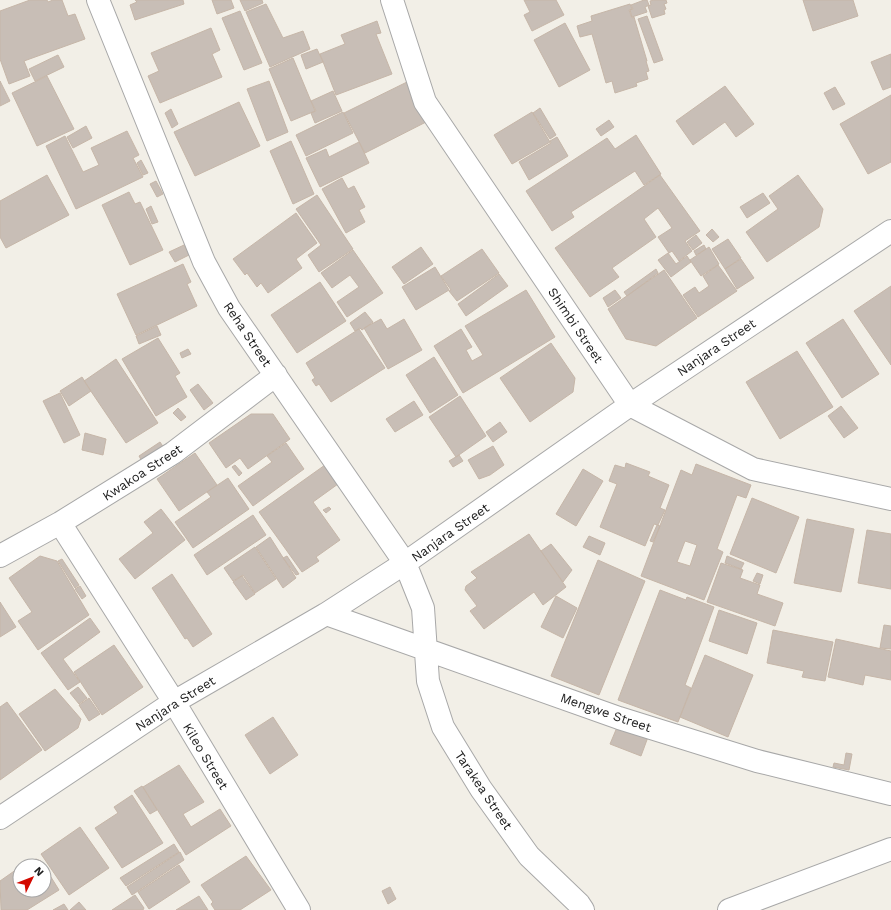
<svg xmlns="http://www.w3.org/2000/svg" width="891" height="910" font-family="'Work Sans',sans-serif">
	<rect width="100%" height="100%" fill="#f2efe7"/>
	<path fill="#c8beb6" stroke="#c6b6a8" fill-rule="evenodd" d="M30,0H47L48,2L53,0H62L68,16L75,14L85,39L24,61L30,76L9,84L0,59V11Z
		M135,0H183L184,4L135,20L130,5L137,2Z
		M212,0H231L234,8L217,14Z
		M240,0H262L263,3L245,11Z
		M524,0H556L564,15L532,31L524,15L530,12Z
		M644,0H647L649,5L645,7L647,12L632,17L630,10L633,9L631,5Z
		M654,0H666L667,3L664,4L666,9L664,10L665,14L652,18L648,6L651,5L650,1Z
		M803,0H853L858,16L813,31Z
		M266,4L283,38L303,31L310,49L270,67L246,12Z
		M630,4L632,9L629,10L632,18L634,17L647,61H646L649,71L646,72L648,79L636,83L637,86L615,93L612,81L606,83L592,34L580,37L577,26L592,21L591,16Z
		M240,11L262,63L244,70L222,18Z
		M647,16L663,60L654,63L638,19Z
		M377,21L381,33L376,34L392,74L336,95L320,54L345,44L341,35Z
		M565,23L590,70L559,87L534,40Z
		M211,28L220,50L212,54L222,77L160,103L148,76L159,71L151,53Z
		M317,49L323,62L306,69L301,55Z
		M891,54V87L883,90L871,62Z
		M58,55L64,67L35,81L29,69Z
		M293,58L315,111L291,121L269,69Z
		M47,76L74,129L37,146L12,93Z
		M0,81L10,101L0,106Z
		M269,81L288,132L267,141L247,89Z
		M407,82L428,121L365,153L344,113Z
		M725,86L754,124L736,137L725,122L693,145L676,121Z
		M835,87L845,104L833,110L824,93Z
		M333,91L342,111L315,123L311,113L316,111L311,101Z
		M891,95V162L868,174L840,124Z
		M239,102L260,146L195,176L174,132Z
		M540,108L556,135L550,139L533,113Z
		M171,109L178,124L172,128L165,113Z
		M343,112L353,133L306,156L296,135Z
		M532,112L550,142L512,164L494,135Z
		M609,120L614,127L601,136L596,129Z
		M86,126L92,138L73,148L67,137Z
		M127,131L139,155L133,158L143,177L76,209L46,146L65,136L83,172L99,165L91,148Z
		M636,135L661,174L644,185L635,171L571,212L574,217L552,231L526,191L607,138L615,149Z
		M557,137L568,156L529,180L519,162L551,143L550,141Z
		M291,141L314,194L293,204L270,151Z
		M359,142L369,163L320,187L306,158L326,149L329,157Z
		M141,160L148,173L143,175L137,163Z
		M47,175L69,215L6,248L0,237V201Z
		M660,175L700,231L685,241L692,251L679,261L672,251L669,253L658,237L672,228L658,208L644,219L656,237L612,268L619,277L590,297L555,248Z
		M798,175L823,209L819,227L767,262L746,232L778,209L769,196Z
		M342,178L348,189L354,186L365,207L359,210L365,222L346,233L322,189Z
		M156,181L163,194L157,197L150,184Z
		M129,192L135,204L140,202L163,250L130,265L102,205Z
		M763,193L770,203L747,218L740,207Z
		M317,195L353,249L319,272L308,255L321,245L296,209Z
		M151,206L158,222L152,224L146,209Z
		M296,213L317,243L296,259L302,268L268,293L261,283L257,287L247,273L245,275L233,259Z
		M712,229L719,237L713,242L706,235Z
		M696,235L702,243L693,250L687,242Z
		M728,239L741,258L725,269L712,249Z
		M184,245L189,255L175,262L169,252Z
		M704,245L706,249L696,255L694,251Z
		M421,247L433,264L404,284L392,267Z
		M709,247L719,264L701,276L690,260Z
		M482,249L499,273L457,301L449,291L451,290L441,276Z
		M353,250L383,293L347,317L337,302L359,287L350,275L332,288L321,273Z
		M668,253L676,264L687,256L691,262L671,277L658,260Z
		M741,259L754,278L737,289L725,269Z
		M183,264L191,282L187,284L197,306L136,335L117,294Z
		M718,265L737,291L698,317L683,295L695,287L699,293L709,286L703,276Z
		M435,267L449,290L416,310L402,287Z
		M656,269L658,273L627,296L624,292Z
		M664,270L697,318L656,346L626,339L608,309Z
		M499,274L508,286L466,316L458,304Z
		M320,282L346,321L297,353L271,315Z
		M891,286V365L854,311Z
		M526,290L555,337L463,393L434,346L461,329L472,347L466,350L472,361L483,355L465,326Z
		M615,290L621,298L608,307L603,298Z
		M365,312L373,322L362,330L360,328L355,331L350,323Z
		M381,319L387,329L404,319L422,350L388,369L364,328Z
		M843,319L879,374L842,398L806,343Z
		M157,326L161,335L139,344L136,336Z
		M359,329L385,368L331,402L319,384L316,386L312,380L315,378L306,363Z
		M158,338L180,373L175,376L187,397L156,416L122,359Z
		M551,343L575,378L573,392L530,422L500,378Z
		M188,349L191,354L182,358L180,353Z
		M797,351L833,407L780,439L746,382Z
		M434,357L458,395L430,413L406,375Z
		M116,359L158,423L126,443L84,381Z
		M82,377L91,391L69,406L60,391Z
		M198,384L213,403L204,410L190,390Z
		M60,393L80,435L64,443L43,401Z
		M460,396L486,436L456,457L429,417Z
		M414,401L423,415L395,432L386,419Z
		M841,406L858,428L844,438L828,416Z
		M178,408L186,417L181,421L173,413Z
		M251,414H273L290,439L248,469L240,458L226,468L209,443Z
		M500,422L507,432L493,442L486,432Z
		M85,433L106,439L103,455L82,450Z
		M160,442L166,451L144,465L139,456Z
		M286,443L304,469L253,506L238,486L272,462L267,456Z
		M493,446L504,465L490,475L479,479L468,460Z
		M195,453L217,485L179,511L157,479Z
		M459,455L463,461L453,467L449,461Z
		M626,463L650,472L648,476L669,485L660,508L665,510L658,525L654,524L645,546L600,527L617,484L609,481L615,465L625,468Z
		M696,464L751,485L746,498L737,495L717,549L723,552L704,600L641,576L681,470L692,475ZM685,541L697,545L690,566L677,562Z
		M235,465L242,473L239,476L232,467Z
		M325,465L338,484L313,502L340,540L316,557L319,561L302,572L259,512Z
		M583,469L603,481L576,526L556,514Z
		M228,478L249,509L193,548L175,522L211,497L207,492Z
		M752,498L799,517L776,573L730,554Z
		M329,507L331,509L326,513L323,510Z
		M161,509L185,540L135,579L119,559L153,533L144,522Z
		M253,515L266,535L207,575L194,555Z
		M807,519L854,529L841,592L794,583Z
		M657,525L660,526L653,542L650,541Z
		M867,530L891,534V589L858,583Z
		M529,534L566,587L543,605L534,592L484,629L470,611L477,606L465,590L466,586L477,578L471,572Z
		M589,536L605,543L600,555L583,547Z
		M270,537L296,578L283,588L256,547Z
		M551,544L572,570L563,582L541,551Z
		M255,547L276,579L255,593L243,575L233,581L224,568Z
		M40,556L57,561L89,615L38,650L18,621L32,612L9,578Z
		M287,556L299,574L296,575L283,558Z
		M727,556L744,563L741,569L725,563Z
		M62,559L79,585L75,588L58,561Z
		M598,560L645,581L599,695L551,676Z
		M721,563L743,570L740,578L760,585L757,594L783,603L775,626L707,602Z
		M757,573L763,575L760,584L753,581Z
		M172,574L212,634L193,647L187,638L185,639L152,588Z
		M242,576L255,594L246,600L233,582Z
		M80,586L86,596L82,599L75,589Z
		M660,590L686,600L687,597L714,607L685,685L691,688L678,722L618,700Z
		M556,596L577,608L563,638L541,627Z
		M0,602L16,627L0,637Z
		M719,610L757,623L747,654L709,641Z
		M90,618L100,632L63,659L80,682L68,690L41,653Z
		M884,625L891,626V649L880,648Z
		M773,630L833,642L825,681L802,677L804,671L767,663Z
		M836,639L891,651V680L865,675L863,685L828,677Z
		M114,645L143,687L102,715L74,672Z
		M705,655L753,675L728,737L680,717Z
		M78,687L87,698L79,704L70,693Z
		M55,689L81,719L78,728L45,751L19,714Z
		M89,698L100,714L89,721L79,705Z
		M7,702L42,750L0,780V707Z
		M273,717L298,755L270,774L245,735Z
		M618,725L648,737L641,756L610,744Z
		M846,753L852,754L849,770L833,767L834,763L844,765Z
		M179,765L204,802L183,814L191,827L220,809L231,826L186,855L143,787Z
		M142,786L157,810L150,814L134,791Z
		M132,795L163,843L122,868L95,828L118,813L114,807Z
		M80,827L109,868L69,895L41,854Z
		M174,844L179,852L126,886L120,878Z
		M180,852L184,860L132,895L127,887Z
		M246,856L271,890L240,910H215L211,904L213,902L201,885Z
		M36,859L41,861L59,890L27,910H1L0,881L20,867V890H44V866H25Z
		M179,865L190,882L149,909L138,892Z
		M390,887L396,899L388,904L382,891Z
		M135,895L144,908L143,910H112Z
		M199,896L208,910H176Z
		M79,902L86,910H70Z
		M64,904L68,910H53Z"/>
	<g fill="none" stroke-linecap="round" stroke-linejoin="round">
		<g stroke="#a8a8a8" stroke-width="24">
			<path id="minor" d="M98,0L204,262L229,308L405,563L423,608L428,681L443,727L481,789L529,856L579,904L583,910
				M392,0L425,102L630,405L753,469L891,499
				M60,523L174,702L299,910
				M0,556L60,523L173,453L276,375
				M326,614L619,718L757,761L891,794
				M0,818L174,702L326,614L405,563L630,405L891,231
				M729,910L891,849"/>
		</g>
		<use href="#minor" stroke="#fff" stroke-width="22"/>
	</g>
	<g text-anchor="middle" stroke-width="3.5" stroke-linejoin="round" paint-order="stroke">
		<g font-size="13" fill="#212121" stroke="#fff">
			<text transform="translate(576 325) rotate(56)" y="5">Shimbi Street</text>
			<text transform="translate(248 334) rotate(56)" y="5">Reha Street</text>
			<text transform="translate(716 347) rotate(-34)" y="5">Nanjara Street</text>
			<text transform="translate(142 472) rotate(-33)" y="5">Kwakoa Street</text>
			<text transform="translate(450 532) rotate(-35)" y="5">Nanjara Street</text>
			<text transform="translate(175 703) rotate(-32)" y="5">Nanjara Street</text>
			<text transform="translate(606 712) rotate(19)" y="5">Mengwe Street</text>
			<text transform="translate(206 756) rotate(59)" y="5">Kileo Street</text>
			<text transform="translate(484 790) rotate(56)" y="5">Tarakea Street</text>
		</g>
	</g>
	<g transform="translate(32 878) rotate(47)"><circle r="19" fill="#ffffff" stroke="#a6a6a6"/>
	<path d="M0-3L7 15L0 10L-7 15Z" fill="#d30900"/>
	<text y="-6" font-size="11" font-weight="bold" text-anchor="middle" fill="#212121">N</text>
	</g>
</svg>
